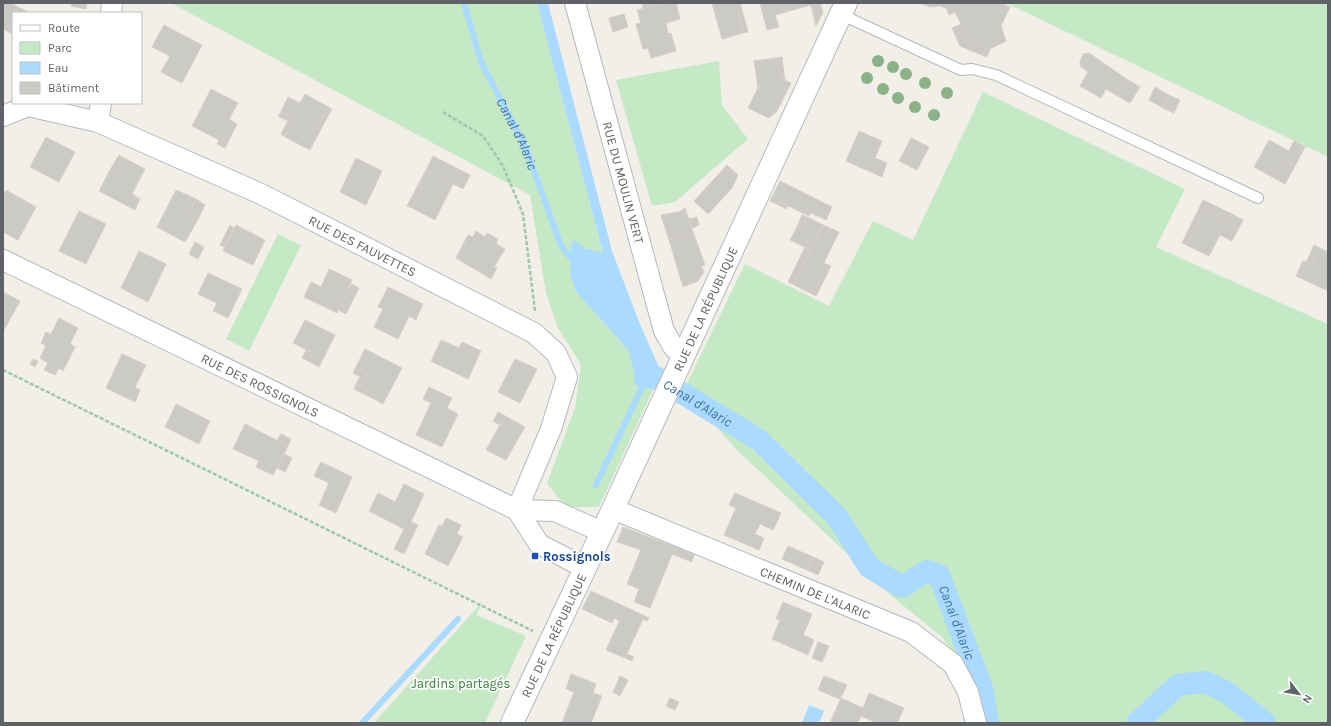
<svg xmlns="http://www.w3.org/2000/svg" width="1331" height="726" font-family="Karla,sans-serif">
	<rect width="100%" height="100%" fill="#f1efe8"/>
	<path fill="#c5e8c5" d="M171,3H537L603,254L571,244L570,274L576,292L629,351L635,376L634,385L653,390L599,507H565L547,483L575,408L581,365L558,328L546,293L530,195Z
		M1006,3H1328V157Z
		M719,61L722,105L748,139L675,202L652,206L616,80Z
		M983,92L1185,189L1156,247L1328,324V723H984V713L967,674L943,638L894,598L736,449L704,413L711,410L713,402L685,387L745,264L829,306L873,221L913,240Z
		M278,234L301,245L249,351L226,339Z
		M483,601L476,615L526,636L485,723H374Z"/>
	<path fill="#aadaff" d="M537,3H548L612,251L639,322L661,372L653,390L634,385L635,376L629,351L576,292L570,274L571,244L574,240L584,248L603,253Z
		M685,387L714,402L711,410L704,413L679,402Z
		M809,705L824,711L819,723H802Z"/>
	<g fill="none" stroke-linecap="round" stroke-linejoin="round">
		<g stroke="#aadaff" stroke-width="6">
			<path id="s1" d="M464,3L481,62L525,146L561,246L575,263"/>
			<path d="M596,485L645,381"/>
			<path d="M362,723L458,619"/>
		</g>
		<g stroke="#aadaff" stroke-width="22">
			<path id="s2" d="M641,356L649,373L759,440L837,517L869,567L902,587L927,571L939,575L982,688L988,723"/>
			<path d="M1137,723L1178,685L1205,682L1228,693L1265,723"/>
		</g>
	</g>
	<path fill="#cccac5" stroke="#d6d1c6" d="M3,3H10L28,12L13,13V34L3,29Z
		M72,3H87L86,9L71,6Z
		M642,3H664L643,8Z
		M664,3H676L680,19L666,23L668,34L671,33L676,51L651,58L646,41L641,42L636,24L641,23L637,10Z
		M712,3H740L742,10L738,11L743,33L722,39Z
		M760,3H820L823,12L816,26L811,5L775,15L779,27L767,30Z
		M920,3H1000L1010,7L1001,26L1006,41L990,49L969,40L955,12L949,15L947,9L941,6L930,7Z
		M742,10L748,32L743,33L738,11Z
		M624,14L628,27L613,32L609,18Z
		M961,24L969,40L990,49L987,57L960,46L952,28Z
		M164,25L202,45L182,83L161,72L170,56L152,47Z
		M646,41L648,48L643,49L641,42Z
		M1089,53L1128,80L1118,96L1106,89L1101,98L1080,86L1088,72L1080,66V62L1083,54Z
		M782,57L784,74H781L782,79L791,83L777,111L769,118L748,108L761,82L760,75L756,74L754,61Z
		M756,74L760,75L761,82L758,89Z
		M781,74H784L785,80L782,79Z
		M1128,80L1140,87L1130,103L1118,96Z
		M1155,87L1169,95L1163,108L1149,100Z
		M211,89L238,103L229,119L237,124L225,148L217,144L219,140L192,126Z
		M305,94L332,109L328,116L324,114L316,129L320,131L310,150L285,137L295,119L281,112L288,97L300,103Z
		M1169,95L1180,100L1174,113L1163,108Z
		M281,112L295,119L285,137L281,134L288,121L278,116Z
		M324,114L328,116L320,131L316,129Z
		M859,131L882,141L875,158L887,163L882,177L846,161Z
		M46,137L75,152L59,182L30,167Z
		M911,138L929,147L917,170L909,166L913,157L904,152Z
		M1269,140L1289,151L1294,141L1305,147L1295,166L1284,161L1274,178L1254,167Z
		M904,152L913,157L909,166L899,161Z
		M119,155L124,158L116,173L110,170Z
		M433,156L470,175L463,189L426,170Z
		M124,158L145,169L132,194L140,199L135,210L99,191L110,170L116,173Z
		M356,158L382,171L366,205L340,192Z
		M1284,161L1295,166L1285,184L1274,178Z
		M727,165L738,175L732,188L708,214L694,201Z
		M426,170L453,184L435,220L412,208L423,187L418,185Z
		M780,181L832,207L826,220L811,213L809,216L780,202L779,205L770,201Z
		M418,185L423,187L412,208L407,206Z
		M6,190L36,207L18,240L3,232V213L7,205L3,203V196Z
		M176,190L196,199L188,216L197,221L185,242L157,227Z
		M196,199L205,205L197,221L188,216Z
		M1203,200L1232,214L1228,221L1205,210L1186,245L1182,243Z
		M780,202L788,206L786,209L779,205Z
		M3,203L7,205L3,213Z
		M685,208L693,232L669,240L661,215L679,212Z
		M1205,210L1228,221L1232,214L1243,220L1232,241L1220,235L1209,256L1186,245Z
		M79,211L106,224L86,264L59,251Z
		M802,215L807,217L801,230L797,227Z
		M697,217L699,225L692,228L689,219Z
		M807,217L823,225L811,250L790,240L797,227L801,230Z
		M230,225L234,228L224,247L220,245Z
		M236,225L265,240L253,265L223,251Z
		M823,225L839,232L824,263L831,266L816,296L794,285Z
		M476,231L485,237L487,233L498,239L496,244L505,249L494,267L497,268L491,279L456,258L468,235L473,237Z
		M693,232L705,265L701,266L704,272L698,281L683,287L669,240Z
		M195,242L204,247L198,259L189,254Z
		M1314,245L1328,252V291L1296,276L1303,261L1312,264L1315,257L1310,254Z
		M805,247L811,250L794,285L788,282Z
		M139,251L166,264L148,302L121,288Z
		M1310,254L1315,257L1312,264L1306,262Z
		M329,269L352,280L337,313L304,297L311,282L321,287Z
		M208,273L242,289L228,318L213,311L217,303L198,294Z
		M351,284L359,288L346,314L338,310Z
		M388,287L423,304L416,320L409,316L398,339L374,327L383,309L378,307Z
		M3,292L20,301L3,332Z
		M59,318L78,328L70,344L75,347L63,371L59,368L55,375L44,370L48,363L40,358L46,346L41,343L46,332L51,334Z
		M305,320L335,335L319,367L308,361L313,353L293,343Z
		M441,340L459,348L462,342L481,351L468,379L431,361Z
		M365,349L402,368L383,404L372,398L375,393L361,386L368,374L356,367Z
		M306,350L313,353L308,361L302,358Z
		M122,354L146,365L135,387L140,390L135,402L106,388Z
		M33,359L38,361L35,367L30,364Z
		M515,359L537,369L520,403L498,392Z
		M356,367L368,374L365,379L353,373Z
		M360,377L365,379L361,386L356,384Z
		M356,384L375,393L372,398L354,389Z
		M429,387L452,398L447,408L458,414L442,447L416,435L431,403L423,399Z
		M176,404L210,421L199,444L165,427Z
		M498,412L507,417L502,426L493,421Z
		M507,417L525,427L506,460L486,450L500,425L502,426Z
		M245,424L288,446L273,475L256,467L259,461L233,449Z
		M281,434L291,439L288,446L277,441Z
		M284,454L292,458L285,472L277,468Z
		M321,462L352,477L336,513L319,505L329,483L314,476Z
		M404,484L424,494L411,522L418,525L404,554L394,549L404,529L369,511L378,493L395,502Z
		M735,493L781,513L773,530L760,524L755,534L764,538L759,550L724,535L736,508L729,505Z
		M446,518L461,525L457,534L463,537L448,566L425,554L439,525L442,526Z
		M623,527L675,547L650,608L634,602L639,589L627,584L641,550L617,542Z
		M788,546L813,557L807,570L782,559Z
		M675,547L694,555L692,562L672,554Z
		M813,557L824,562L818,575L807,570Z
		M591,591L626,607L620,621L614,618L612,623L582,609Z
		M783,602L812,614L803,635L814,640L808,655L772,639L780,620L776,619Z
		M626,607L649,618L647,621L643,619L625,658L606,650Z
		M818,642L829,646L822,662L812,658Z
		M627,654L634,657L632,661L625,658Z
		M571,674L596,684L593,693L602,696L591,723H562L574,692L566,689Z
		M620,676L628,680L620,696L613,692Z
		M824,676L847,685L840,699L818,690Z
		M869,693L904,708L897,723H877L861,716L858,723H830L841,698L863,708Z
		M670,698L679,702L675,710L666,706Z"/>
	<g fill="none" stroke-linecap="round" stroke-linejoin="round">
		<g stroke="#b5b8bc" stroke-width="12">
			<path id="service" d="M840,14L961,70L972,69L996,75L1258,198"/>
		</g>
		<g stroke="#b5b8bc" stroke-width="22">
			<g id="minor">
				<path id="s3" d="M575,3L664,331L674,348L684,354"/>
				<path d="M111,13L112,3"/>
				<path id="s4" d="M3,116L28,106L98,122L261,194L534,333L556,353L567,377L551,429L517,510"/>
				<path d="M98,122L101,103"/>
				<path id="s5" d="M3,260L517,510L555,511L602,532"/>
				<path id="s6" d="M613,509L911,632L953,664L968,692L976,723"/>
				<path d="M517,510L539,544L585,568"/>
			</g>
		</g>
		<g stroke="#b5b8bc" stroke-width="24">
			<g id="tertiary">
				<path id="s7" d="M512,723L613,509L846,3"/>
			</g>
		</g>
		<path stroke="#9cc7a9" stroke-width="2.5" stroke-dasharray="4 2" stroke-linecap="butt" d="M443,112L483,136L503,166L523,214L535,311
			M3,370L533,631"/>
		<use href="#service" stroke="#fff" stroke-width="10"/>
		<use href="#minor" stroke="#fff" stroke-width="20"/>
		<use href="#tertiary" stroke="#fff" stroke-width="22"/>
	</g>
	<g fill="#89b387">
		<circle cx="878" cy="61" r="6"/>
		<circle cx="893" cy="67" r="6"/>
		<circle cx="906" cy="74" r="6"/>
		<circle cx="867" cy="78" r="6"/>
		<circle cx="925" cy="83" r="6"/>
		<circle cx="883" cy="89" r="6"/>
		<circle cx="947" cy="93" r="6"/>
		<circle cx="898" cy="98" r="6"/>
		<circle cx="915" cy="107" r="6"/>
		<circle cx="934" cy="115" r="6"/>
	</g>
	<rect fill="#1a4fb4" stroke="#fff" stroke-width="1.5" x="531" y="552" width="8" height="8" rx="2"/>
	<g text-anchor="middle" stroke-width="3.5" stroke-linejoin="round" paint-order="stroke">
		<g font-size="13" fill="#5f6368" stroke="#fff">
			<text dy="5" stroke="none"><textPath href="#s3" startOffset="186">RUE DU MOULIN VERT</textPath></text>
			<text dy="5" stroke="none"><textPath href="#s4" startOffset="391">RUE DES FAUVETTES</textPath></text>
			<text dy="5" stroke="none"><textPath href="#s7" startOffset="457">RUE DE LA RÉPUBLIQUE</textPath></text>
			<text dy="5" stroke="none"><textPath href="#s5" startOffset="286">RUE DES ROSSIGNOLS</textPath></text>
			<text dy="5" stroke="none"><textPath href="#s6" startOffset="219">CHEMIN DE L'ALARIC</textPath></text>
			<text dy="5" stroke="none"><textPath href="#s7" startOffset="97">RUE DE LA RÉPUBLIQUE</textPath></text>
		</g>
		<g font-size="13" font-weight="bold" fill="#164399" stroke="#fff" text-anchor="start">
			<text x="543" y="561">Rossignols</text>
		</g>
		<g font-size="13" fill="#348238" stroke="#fff">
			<text x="461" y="688">Jardins partagés</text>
		</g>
		<g font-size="14" font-style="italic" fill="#4174aa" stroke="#fff">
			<text dy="5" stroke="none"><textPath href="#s1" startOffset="142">Canal d'Alaric</textPath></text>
			<text dy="5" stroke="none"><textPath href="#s2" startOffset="76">Canal d'Alaric</textPath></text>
			<text dy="5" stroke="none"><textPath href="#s2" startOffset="448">Canal d'Alaric</textPath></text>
		</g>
	</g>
	<rect width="1331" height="726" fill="none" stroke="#5f6368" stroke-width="8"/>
	<rect x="12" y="12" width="130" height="92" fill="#ffffff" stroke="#bfc1c3"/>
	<rect x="20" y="25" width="20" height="6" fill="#ffffff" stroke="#bfc1c3"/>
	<text x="48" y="32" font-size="12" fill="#5f6368">Route</text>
	<rect x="20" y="42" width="20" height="12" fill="#c5e8c5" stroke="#bfc1c3"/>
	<text x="48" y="52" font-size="12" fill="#5f6368">Parc</text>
	<rect x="20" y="62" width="20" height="12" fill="#aadaff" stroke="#bfc1c3"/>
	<text x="48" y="72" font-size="12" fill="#5f6368">Eau</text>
	<rect x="20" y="82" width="20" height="12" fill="#cccac5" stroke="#bfc1c3"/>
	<text x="48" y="92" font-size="12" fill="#5f6368">Bâtiment</text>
	<g transform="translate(1299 694) rotate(121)" stroke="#ffffff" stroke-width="3" paint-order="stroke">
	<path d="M0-3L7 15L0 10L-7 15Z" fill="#5f6368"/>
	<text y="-6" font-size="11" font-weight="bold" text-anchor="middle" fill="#5f6368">N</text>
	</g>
</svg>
